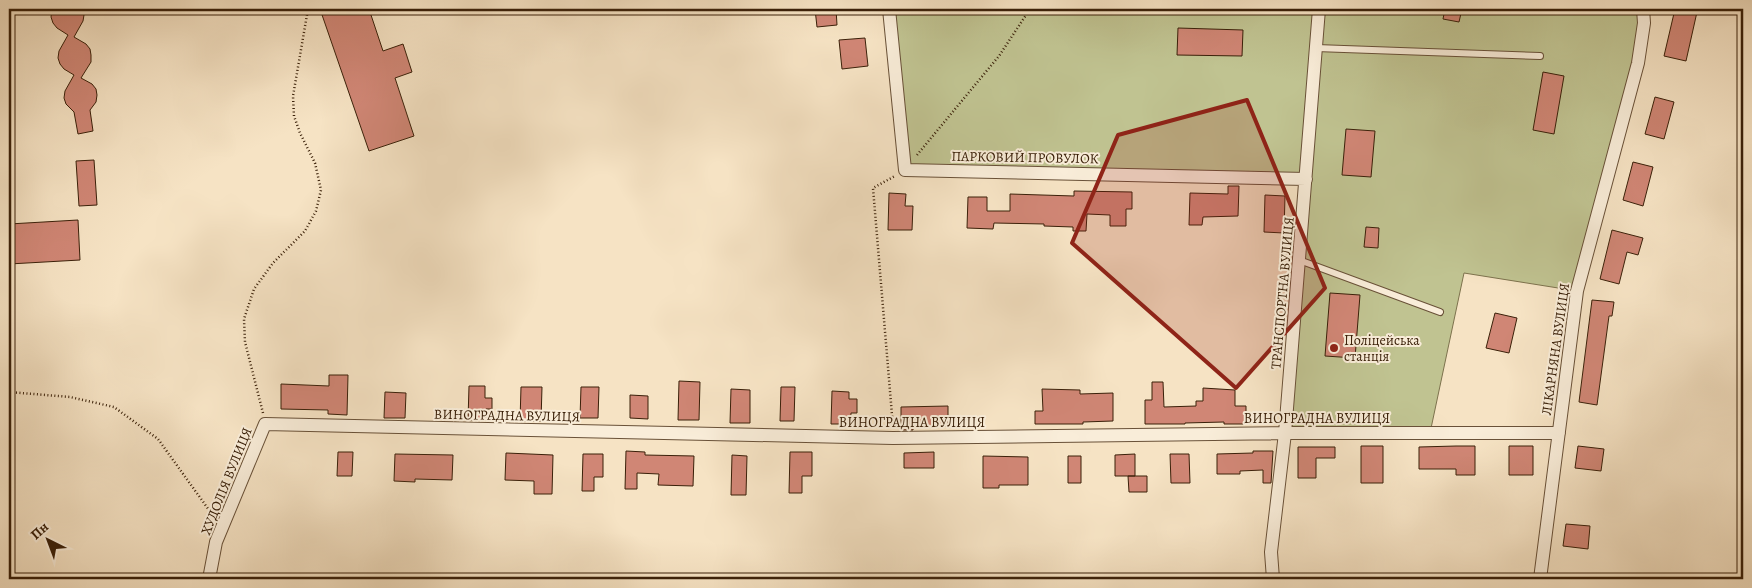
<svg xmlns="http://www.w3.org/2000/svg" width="1752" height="588" font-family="Alegreya,serif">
	<rect width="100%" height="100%" fill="#f6e3c4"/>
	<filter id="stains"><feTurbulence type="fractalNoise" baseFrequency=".004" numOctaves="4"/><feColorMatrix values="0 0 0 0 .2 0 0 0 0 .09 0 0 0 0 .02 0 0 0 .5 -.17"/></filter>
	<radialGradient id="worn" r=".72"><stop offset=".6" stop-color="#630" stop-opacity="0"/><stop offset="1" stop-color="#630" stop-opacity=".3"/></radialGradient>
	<path fill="#c0c391" stroke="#7d724d" d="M889,9H1643L1644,23L1577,291L1464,273L1430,433H1286L1305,179L905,170Z"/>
	<path fill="#d08675" stroke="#3a2009" d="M52,9H83L84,15L83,21L74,37L86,44L90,49L91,55V62L81,78L92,84L96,89L97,95L96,102L90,110L93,131L78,134L74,112L66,104L64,98L65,91L74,75L64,69L60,64L58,58L59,51L68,35L57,28L53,23L51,17Z
		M320,9H369L383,51L403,44L412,72L395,78L414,136L369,151Z
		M815,9H836L837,25L817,27Z
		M1445,9H1462L1459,22L1443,19Z
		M1675,9L1697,12L1686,61L1664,56Z
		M1178,28L1243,30L1242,56L1177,55Z
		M865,38L868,66L842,69L839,40Z
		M1543,72L1564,76L1554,134L1533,130Z
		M1655,97L1674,102L1664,139L1645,134Z
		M1346,129L1375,131L1371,177L1342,175Z
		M94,160L97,205L79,206L76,161Z
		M1633,162L1653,167L1643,206L1623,200Z
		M1228,186H1239L1238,216L1203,217L1202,225H1189L1190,193L1228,194Z
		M1074,191L1132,192V209H1126V226H1110V215L1087,214L1086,231H1073V227L1044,226V224L994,223L993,229L967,228L968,197H987V211H1010V194L1074,196Z
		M889,193L906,194L905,206H913L912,230H888Z
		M1265,195L1285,196L1284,233L1264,232Z
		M78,220L80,260L9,264V224Z
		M1366,227L1379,228L1378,248L1364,247Z
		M1612,230L1643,238L1638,255L1627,252L1619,284L1600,279Z
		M1330,293L1360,295L1355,358L1325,356Z
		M1592,300L1614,302L1612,316H1609L1597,405L1579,402Z
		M1495,313L1517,318L1509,353L1486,348Z
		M329,375H348L347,415L328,414V410L281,409V384L329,386Z
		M679,381L700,382L699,420H678Z
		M1152,382H1163L1164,407L1196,406V401H1203V388L1235,390V406H1246V424H1224V422L1185,423V424H1145V400H1152Z
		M469,386H485V398H492V409H486V420H468Z
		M521,387H542L541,421H520Z
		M581,387H599L598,418H580Z
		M781,387H795L794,421H780Z
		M731,389L750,390V423H730Z
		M1042,389L1080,390V394L1113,393V421L1083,422V424H1035V411H1043Z
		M832,391L849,392V399H857V413H851V424H831Z
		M385,392L406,393L405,418H384Z
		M630,395L648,396V419L630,418Z
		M948,406V426L913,427V430H901V407Z
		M1361,446H1383V483H1361Z
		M1456,446H1475V475H1456V469H1419V447Z
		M1509,446H1533V475H1509Z
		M1578,446L1604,449L1601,471L1575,468Z
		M1298,447H1335V458H1316V478H1298Z
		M626,451L645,452V455L694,456L693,486L658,485L659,474L637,473V489H625Z
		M1253,451H1273L1271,483H1263V470L1240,471V474H1217V454L1253,453Z
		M338,452H353L352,476H337Z
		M790,452H812V476H802V493H789Z
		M934,452V468H904V453Z
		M506,453L553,455L552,494H534V481L505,480Z
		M395,454L453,455L452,480L415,479V482L394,481Z
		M583,454H603V477H594V491H582Z
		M1135,454V476H1115V455Z
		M1170,454H1189L1190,483H1171Z
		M732,455L747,456L746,495H731Z
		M983,456L1028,457V485H999V488H983Z
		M1068,456H1081V483H1068Z
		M1128,476H1147V492H1129Z
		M1566,524L1590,526L1588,549L1563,546Z"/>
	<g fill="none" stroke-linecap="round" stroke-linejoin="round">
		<g stroke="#695138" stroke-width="8">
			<path id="service" d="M1316,48L1540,56
				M1299,260L1440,312"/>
		</g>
		<g stroke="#695138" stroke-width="14">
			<path id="minor" d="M889,9L905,170L1306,179
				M209,579L216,542L265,424L893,438L1285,433H1559
				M1273,579L1271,552L1285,433L1319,9
				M1540,579L1577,291L1638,63L1644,23L1643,9"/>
		</g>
		<path stroke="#3a2009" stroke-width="2.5" stroke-dasharray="1 2.5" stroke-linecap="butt" d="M917,155L999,56L1030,9
			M9,392L70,397L114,407L158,439L214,517
			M263,413L245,342L244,319L254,289L273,263L305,231L316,211L321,190L315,163L300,133L294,116L293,96L308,9
			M893,427L873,188L895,176"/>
		<use href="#service" stroke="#f9edd9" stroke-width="6"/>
		<use href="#minor" stroke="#f9edd9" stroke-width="12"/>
	</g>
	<path fill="#8f2418" fill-opacity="0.2" stroke="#8f2418" stroke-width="4" stroke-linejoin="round" d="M1247,100L1325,288L1236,388L1072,243L1118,135Z"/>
	<circle fill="#8f2418" stroke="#f9edd9" stroke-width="2" cx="1334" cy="348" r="5"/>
	<g text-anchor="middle" stroke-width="4" stroke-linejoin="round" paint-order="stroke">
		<g font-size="14" fill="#3a2009" stroke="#f9edd9">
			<text transform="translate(1025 157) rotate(1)" y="5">ПАРКОВИЙ ПРОВУЛОК</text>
			<text transform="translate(1282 293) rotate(-85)" y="5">ТРАНСПОРТНА ВУЛИЦЯ</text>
			<text transform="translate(1555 349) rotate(-82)" y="5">ЛІКАРНЯНА ВУЛИЦЯ</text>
			<text transform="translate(507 415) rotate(1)" y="5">ВИНОГРАДНА ВУЛИЦЯ</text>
			<text x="1317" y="423">ВИНОГРАДНА ВУЛИЦЯ</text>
			<text x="912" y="427">ВИНОГРАДНА ВУЛИЦЯ</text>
			<text transform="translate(226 481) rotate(-68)" y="5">ХУДОЛІЯ ВУЛИЦЯ</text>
		</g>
		<g font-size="14" fill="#3a2009" stroke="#f9edd9" text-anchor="start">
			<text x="1344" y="345">Поліцейська<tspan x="1344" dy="16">станція</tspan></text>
		</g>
	</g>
	<rect width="1752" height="588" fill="none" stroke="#f6e3c4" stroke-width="30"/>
	<rect x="10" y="10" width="1732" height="568" fill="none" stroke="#3a2009" stroke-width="2.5"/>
	<rect x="15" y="15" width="1722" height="558" fill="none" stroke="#3a2009"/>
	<g transform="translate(48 540) rotate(318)" stroke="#f9edd9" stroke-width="4" paint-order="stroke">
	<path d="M0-4L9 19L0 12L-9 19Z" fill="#3a2009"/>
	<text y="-8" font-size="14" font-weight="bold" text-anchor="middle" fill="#3a2009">Пн</text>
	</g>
	<rect width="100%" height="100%" filter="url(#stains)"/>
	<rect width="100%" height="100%" fill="url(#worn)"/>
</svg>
